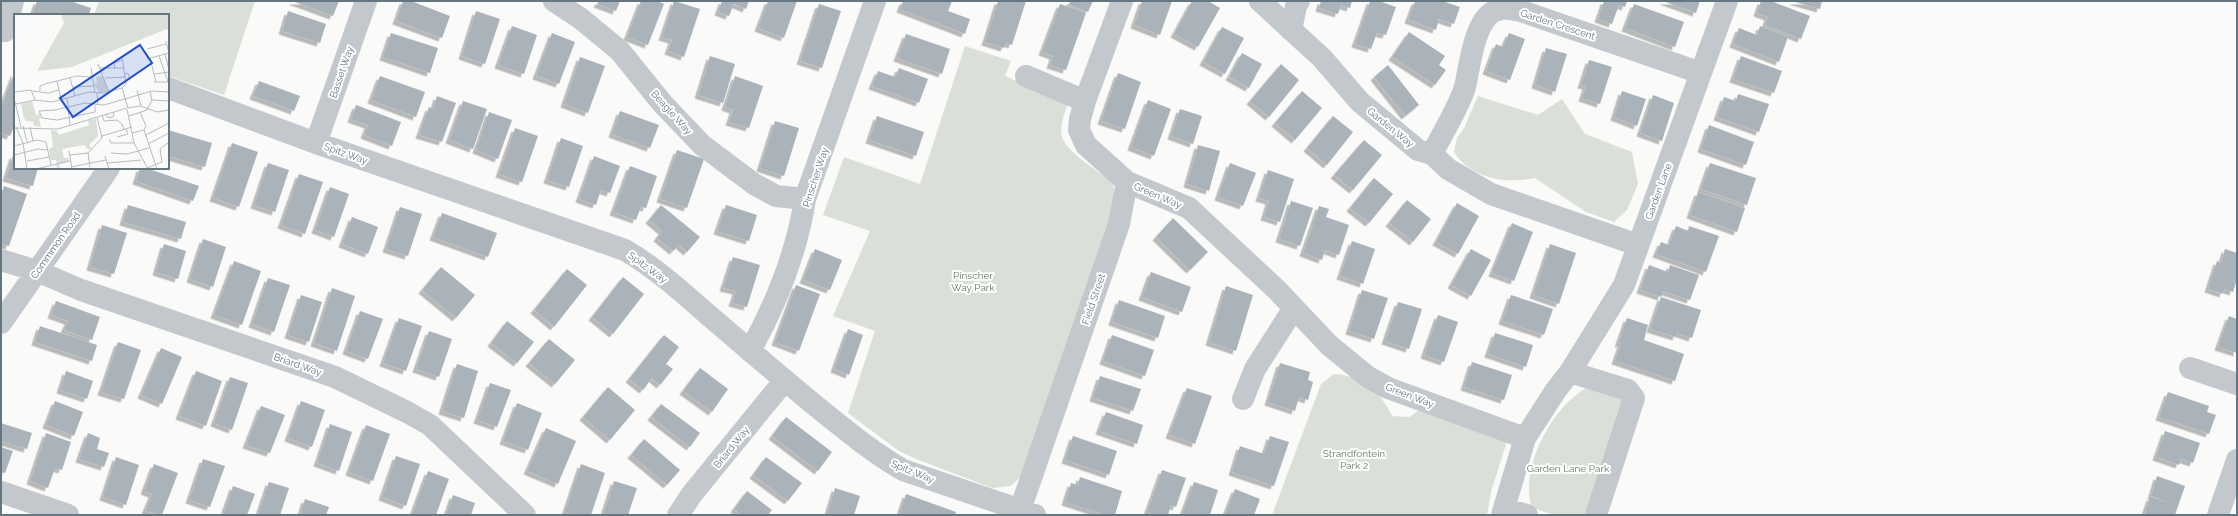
<svg xmlns="http://www.w3.org/2000/svg" width="2238" height="516" font-family="Raleway,sans-serif">
	<defs>
		<filter id="shadow"><feDropShadow dx="-3.5" dy="3.5" stdDeviation="0" flood-color="#0004"/></filter>
	</defs>
	<rect width="100%" height="100%" fill="#fafaf8"/>
	<path fill="#dadfd7" d="M99,1H255L224,95L168,76V15H94Z
		M965,46L1011,61L1005,76L1068,103C1065,113 1059,126 1062,137C1068,154 1099,171 1113,183L1116,202L1026,471L1011,486L992,488L916,459L899,451L848,413L875,331L833,316L870,231L823,215L844,157L920,184Z
		M1478,96L1538,115L1562,99L1585,134L1632,152L1638,184L1627,210L1614,222L1586,212L1535,178C1506,184 1471,179 1454,152L1457,138L1464,128Z
		M1334,374C1362,376 1380,390 1392,416L1409,417L1421,409L1507,441L1491,492L1487,515H1272L1321,384Z
		M1590,386L1626,401L1587,515H1554L1532,508C1518,468 1554,403 1590,386Z"/>
	<path fill="#aab3b9" filter="url(#shadow)" d="M37,1H70L91,8L89,15H32Z
		M292,1H339L333,16Z
		M403,1H411L450,16L442,38L396,21Z
		M599,1H620L616,11L597,4Z
		M641,1H657L664,4L648,45L627,37Z
		M674,1L700,9L684,57L668,51L672,40L662,37Z
		M722,1H749L746,9L734,4L729,16L718,12Z
		M768,1H797L784,38L758,28Z
		M903,1H952L948,11L970,19L965,34L900,9Z
		M998,1H1026L1012,45L1006,43L1004,48L985,42Z
		M1070,1H1093L1088,12L1069,5Z
		M1142,1H1172L1160,35L1134,25Z
		M1192,1H1208L1220,8L1198,47L1174,34Z
		M1321,1H1352L1350,8L1341,5L1338,14L1319,8Z
		M1370,1H1379L1396,7L1386,35L1377,33L1371,49L1355,44Z
		M1415,1H1442L1460,7L1454,24L1439,19L1436,30L1408,20Z
		M1604,1H1627L1625,7L1619,5L1612,24L1598,19Z
		M1663,1H1700L1696,13Z
		M1761,1H1771L1810,16L1801,39L1765,25L1768,17L1757,13Z
		M1792,1H1822L1820,9Z
		M819,4L841,11L822,68L800,61Z
		M1060,4L1086,13L1066,70L1050,65L1053,56L1042,52Z
		M1634,4L1684,22L1675,47L1625,28Z
		M288,11L326,24L320,43L282,31Z
		M476,11L500,19L485,64L462,56Z
		M512,26L537,35L524,74L498,65Z
		M1760,26L1788,37L1779,62L1733,44L1739,28L1757,35Z
		M1222,27L1244,38L1225,74L1203,62Z
		M1409,32L1445,56L1439,65L1446,70L1435,85L1392,57Z
		M391,33L438,48L430,73L383,57Z
		M552,33L575,42L559,84L536,76Z
		M1509,33L1525,39L1510,80L1486,71L1496,44L1503,47Z
		M906,34L950,49L942,74L897,58Z
		M1546,48L1567,54L1555,92L1535,85Z
		M1242,53L1262,64L1249,88L1229,77Z
		M710,56L735,64L723,103L698,95Z
		M1741,56L1782,71L1774,93L1733,79Z
		M580,57L605,66L588,113L564,104Z
		M1589,60L1612,67L1600,104L1582,98L1586,86L1581,85Z
		M1281,64L1299,80L1269,117L1250,101Z
		M1388,65L1419,105L1405,116L1374,77Z
		M899,68L928,79L919,103L872,86L878,71L895,77Z
		M15,71V124L10,136L1,133V108Z
		M1118,73L1141,82L1125,129L1101,121Z
		M380,76L425,92L416,117L371,100Z
		M735,76L763,86L749,128L729,122L733,110L725,107Z
		M259,81L300,96L294,111L253,96Z
		M1302,91L1322,108L1295,140L1275,123Z
		M1622,91L1646,99L1637,126L1614,117Z
		M1738,94L1769,104L1759,132L1717,117L1724,97L1736,101Z
		M1653,95L1674,103L1662,141L1640,133Z
		M437,96L456,103L442,142L419,135L429,107L433,109Z
		M1148,100L1171,109L1154,156L1131,147Z
		M463,101L487,109L473,149L449,140Z
		M356,105L401,122L392,146L364,135L368,125L351,119Z
		M1180,109L1202,116L1193,144L1171,136Z
		M620,111L659,125L650,148L612,134Z
		M489,112L512,120L498,159L476,150Z
		M877,116L924,132L916,156L869,140Z
		M1333,116L1353,132L1327,165L1307,148Z
		M775,121L799,128L784,176L760,168Z
		M1709,125L1754,142L1746,165L1701,149Z
		M515,128L538,136L522,182L499,174Z
		M168,130L212,143L205,167L168,156Z
		M561,138L583,146L569,187L547,180Z
		M1364,140L1382,155L1353,190L1334,175Z
		M232,143L258,152L239,207L213,198Z
		M1198,145L1220,151L1209,191L1187,184Z
		M677,150L704,159L687,208L660,199Z
		M13,155L15,156V168H38L33,186L6,178Z
		M594,156L620,166L610,193L601,190L596,205L579,199Z
		M268,163L289,170L275,212L254,205Z
		M1230,163L1256,173L1243,206L1218,197Z
		M1710,163L1756,178L1747,205L1701,189Z
		M630,166L657,176L646,208L641,207L636,220L613,212Z
		M140,168H146L199,186L193,201L136,181Z
		M1268,170L1294,179L1280,222L1264,217L1269,201L1259,198Z
		M299,174L323,182L305,234L281,225Z
		M1374,178L1393,194L1369,223L1350,208Z
		M4,186L27,194L9,246L1,244V195Z
		M330,187L349,194L334,237L315,230Z
		M1698,192L1745,208L1737,232L1690,215Z
		M1407,200L1431,219L1413,242L1389,223Z
		M1291,201L1313,208L1300,246L1279,239Z
		M1457,203L1479,216L1458,254L1436,242Z
		M128,205L186,222L181,239L123,222Z
		M661,205L700,237L687,252L679,245L673,251L657,238L662,231L649,220Z
		M726,205L757,215L749,241L717,231Z
		M1319,206L1329,209L1326,217L1349,225L1339,255L1325,250L1322,260L1303,253Z
		M400,207L422,214L408,256L386,249Z
		M442,213L497,233L488,257L433,237Z
		M352,217L378,227L368,254L342,244Z
		M1173,218L1208,252L1190,270L1156,237Z
		M1512,223L1533,232L1514,281L1492,273Z
		M102,225L127,233L114,274L90,267Z
		M1676,226L1688,231L1689,226L1719,236L1706,272L1656,254L1661,242L1669,245Z
		M203,239L226,247L213,287L190,279Z
		M1352,241L1375,249L1363,284L1340,276Z
		M164,244L186,251L178,279L156,272Z
		M1550,244L1576,253L1559,304L1533,295Z
		M815,249L842,260L830,290L803,280Z
		M1471,249L1491,260L1471,296L1451,285Z
		M2225,249L2237,253V279L2233,292L2224,289L2223,294L2208,289L2217,261L2221,263Z
		M733,257L760,265L747,307L732,303L736,291L723,288Z
		M234,261L261,271L242,325L214,315Z
		M1649,265L1668,272L1670,265L1699,275L1690,300L1663,291L1661,297L1640,290Z
		M441,267L475,295L456,318L422,290Z
		M567,269L587,285L554,327L534,310Z
		M1151,272L1191,287L1182,312L1142,297Z
		M623,277L644,294L613,334L592,317Z
		M268,278L290,285L274,332L252,324Z
		M796,285L820,294L799,351L775,342Z
		M1226,286L1253,295L1236,351L1209,342Z
		M332,288L355,296L337,351L314,343Z
		M1362,290L1388,298L1374,339L1349,331Z
		M301,295L322,302L309,342L288,335Z
		M1511,295L1553,309L1544,335L1502,321Z
		M1661,297L1701,310L1692,338L1677,333L1676,337L1650,329Z
		M1119,300L1165,316L1158,338L1112,322Z
		M56,301L100,317L92,340L64,330L68,321L51,315Z
		M1398,302L1422,309L1409,349L1385,341Z
		M360,311L383,319L368,359L346,351Z
		M1438,315L1458,322L1444,362L1424,355Z
		M2229,316L2237,319V353L2218,347Z
		M399,318L422,326L406,371L383,363Z
		M1627,318L1648,325L1644,340L1684,354L1675,381L1615,361L1621,343L1618,344Z
		M507,321L534,342L517,363L491,343Z
		M40,326L97,345L92,361L35,342Z
		M848,329L863,335L849,375L834,369Z
		M429,331L452,339L439,377L416,369Z
		M1495,333L1533,345L1526,367L1488,354Z
		M664,335L679,347L666,364L673,369L660,385L652,378L643,390L629,379Z
		M1112,335L1154,350L1145,376L1103,361Z
		M549,339L575,360L555,384L529,363Z
		M118,342L141,350L124,399L101,392Z
		M161,348L182,357L162,404L141,395Z
		M1472,362L1512,375L1504,400L1464,387Z
		M1280,363L1310,372L1308,380L1313,382L1308,400L1299,397L1295,411L1268,402Z
		M457,364L478,371L464,418L442,411Z
		M700,368L728,389L712,412L683,391Z
		M66,371L93,381L87,399L60,390Z
		M196,371L222,381L206,426L179,416Z
		M1100,376L1141,389L1133,411L1093,398Z
		M230,377L248,383L232,430L214,423Z
		M490,383L511,390L497,427L477,420Z
		M608,387L635,410L610,440L583,417Z
		M1187,388L1212,396L1195,444L1169,435Z
		M2168,392L2209,406L2207,412L2216,415L2209,434L2159,417Z
		M55,401L83,412L74,436L46,425Z
		M301,401L325,410L312,447L288,438Z
		M517,403L542,413L528,450L503,441Z
		M661,404L700,433L690,447L651,417Z
		M261,406L285,415L270,453L246,445Z
		M1106,412L1143,425L1137,444L1099,431Z
		M786,417L832,452L818,471L772,436Z
		M1,423L32,433L27,449L1,441Z
		M330,424L352,432L339,471L317,463Z
		M366,425L390,434L373,481L349,472Z
		M546,428L576,441L558,484L527,471Z
		M2165,431L2200,443L2193,463L2181,459L2179,465L2156,457Z
		M46,433L71,442L62,470L55,468L48,488L30,481Z
		M88,433L100,438L97,449L109,453L104,467L79,459Z
		M1073,436L1117,451L1109,475L1065,460Z
		M1270,436L1289,442L1274,486L1232,472L1240,446L1264,454Z
		M644,439L680,470L667,485L631,455Z
		M1,447L13,451L5,473L1,472Z
		M396,456L420,464L406,506L382,497Z
		M116,457L139,465L126,505L103,497Z
		M766,457L802,483L788,501L753,475Z
		M203,459L225,466L210,507L189,500Z
		M154,464L178,473L162,515L145,511L152,494L144,491Z
		M581,464L605,473L591,515H572L565,512Z
		M1162,470L1186,478L1176,507L1171,505L1168,515H1155L1147,512Z
		M428,471L449,479L436,515H412Z
		M2157,476L2185,486L2175,515H2144L2150,497L2170,503L2151,496Z
		M1080,477L1122,491L1115,515H1105L1065,502L1071,483L1078,485Z
		M614,481L637,488L628,515H603Z
		M269,482L289,488L280,515H258Z
		M1194,482L1218,490L1210,515H1182Z
		M233,486L255,494L247,515H223Z
		M835,488L860,496L854,515H827Z
		M1235,489L1260,499L1254,515H1225Z
		M747,491L772,510L768,515H742L734,509Z
		M906,494L956,512L955,515H899Z
		M453,495L475,503L471,515H446Z
		M305,499L329,507L326,515H300Z"/>
	<g fill="none" stroke-linecap="round" stroke-linejoin="round">
		<path stroke="#c3c8cc" stroke-width="22" d="M554,1L580,18L620,51L662,103L702,145L754,184L776,196L805,199
			M1260,1L1322,58L1360,102L1418,150L1432,154L1448,169L1491,194L1638,245
			M1291,30L1296,6L1299,1
			M5,31L13,1
			M1026,76L1085,101
			M168,88L316,143L625,250C654,267 681,291 706,313C746,347 786,382 827,415C852,435 875,454 903,470L1035,515
			M316,143L366,1
			M1432,154C1442,134 1459,107 1465,87C1470,67 1474,11 1502,9C1508,8 1515,10 1521,11L1701,73
			M1127,182L1189,208L1277,290L1329,345L1368,377L1388,388L1525,438
			M1,260L37,271L81,290L335,377L407,412L430,425L525,515
			M1,323L109,168
			M750,351C776,304 797,252 805,199L875,1
			M2190,368L2237,384
			M1570,372L1628,390L1634,398L1596,515
			M1243,399L1255,369L1294,308
			M1,492L68,515
			M1505,509L1527,515
			M1020,510L1119,224L1127,182L1086,145L1079,130L1080,119L1085,101L1122,1
			M678,515L692,494L785,380
			M1502,515L1525,438L1556,390L1570,372L1624,285L1727,1
			M2218,515L2237,460"/>
	</g>
	<g text-anchor="middle" stroke-width="4" stroke-linejoin="round" paint-order="stroke">
		<g font-size="10" fill="#657683" stroke="#fff">
			<text transform="translate(1558 24) rotate(18)" y="4">Garden Crescent</text>
			<text transform="translate(341 72) rotate(-71)" y="4">Basset Way</text>
			<text transform="translate(672 112) rotate(48)" y="4">Beagle Way</text>
			<text transform="translate(1391 127) rotate(39)" y="4">Garden Way</text>
			<text transform="translate(346 153) rotate(19)" y="4">Spitz Way</text>
			<text transform="translate(815 177) rotate(-72)" y="4">Pinscher Way</text>
			<text transform="translate(1658 191) rotate(-70)" y="4">Garden Lane</text>
			<text transform="translate(1158 195) rotate(23)" y="4">Green Way</text>
			<text transform="translate(55 245) rotate(-55)" y="4">Commmon Road</text>
			<text transform="translate(648 267) rotate(36)" y="4">Spitz Way</text>
			<text transform="translate(1093 299) rotate(-71)" y="4">Field Street</text>
			<text transform="translate(298 364) rotate(19)" y="4">Briard Way</text>
			<text transform="translate(1410 395) rotate(21)" y="4">Green Way</text>
			<text transform="translate(731 447) rotate(-51)" y="4">Briard Way</text>
			<text transform="translate(913 471) rotate(22)" y="4">Spitz Way</text>
		</g>
		<g font-size="10" fill="#687a64" stroke="#fff">
			<text x="973" y="279">Pinscher<tspan x="973" dy="12">Way Park</tspan></text>
			<text x="1354" y="457">Strandfontein<tspan x="1354" dy="12">Park 2</tspan></text>
			<text x="1568" y="472">Garden Lane Park</text>
		</g>
	</g>
	<g transform="translate(14 14)">
		<rect width="155" height="155" fill="#fafaf8"/>
		<path d="M47,0H155V18L153,15L58,53L23,57L50,9ZM87,62L90,64L94,77L86,79L81,72L80,70L83,69L82,63ZM18,87L22,101L26,100L27,104L25,105L27,113L20,112L19,108L12,107L10,104L7,90ZM82,105L84,122L75,131L78,134L75,136L70,131L48,135L50,144H54L55,147L45,150L46,155H43L42,146H37L35,135L39,133L37,116L43,117L45,121L75,111L74,106Z" fill="#dadfd7"/>
		<path fill="none" stroke="#b5bdc2" stroke-width="1" d="M152,27L155,39M133,35L152,30M151,40L155,56M145,42L154,68M136,44L142,68M133,45L155,39M84,50L95,78M77,54L81,79M86,54H110M101,55L100,49L109,46M111,60L114,59L116,65L112,66M140,60L155,58M56,64L61,82M91,64L111,63M43,67L47,85M140,68H155M59,73L80,72M108,74L114,94M123,76L127,92M18,77L34,79L45,76M26,77V72L31,70L63,62L77,63M0,78L17,76L21,86M83,79L84,91M0,84L7,113M53,84L56,111M138,86L155,87M2,90L21,86L38,88L75,78L90,79L108,74L112,70L108,42M81,91V98L43,106L28,104L25,97L41,96L71,89L90,91L138,77L155,78M114,94L126,92L143,98L155,96M113,95L120,129L134,155M126,98L132,112L130,116M92,100L94,104L99,103L100,98M88,101L90,107L103,106L108,110L110,116M115,102L133,96L138,86L136,77M9,112L13,128M2,113L9,129L13,155M16,113L19,127M0,114L44,115L113,94M130,116L143,155M118,119L130,116M132,121L155,109M88,122L118,113M103,123L114,120L112,115M95,125L97,129H120M134,130L155,119M0,132L23,126L32,128L37,151M55,137L58,155M97,139L113,140L135,134M0,141L24,135L33,136M55,141L74,139M91,142L95,155M13,147L35,143M93,149L127,146M57,153L92,146M76,153L74,139L88,124L83,103M22,155L56,147M131,155L148,148L146,135L155,128"/>
		<path fill="#1d4ed8" fill-opacity="0.15" stroke="#1d4ed8" stroke-width="2" d="M126,31L138,49L59,103L46,84Z"/>
		<rect width="155" height="155" fill="none" stroke="#657683" stroke-width="2"/>
	</g>
	<rect width="2238" height="516" fill="none" stroke="#657683" stroke-width="4"/>
</svg>
